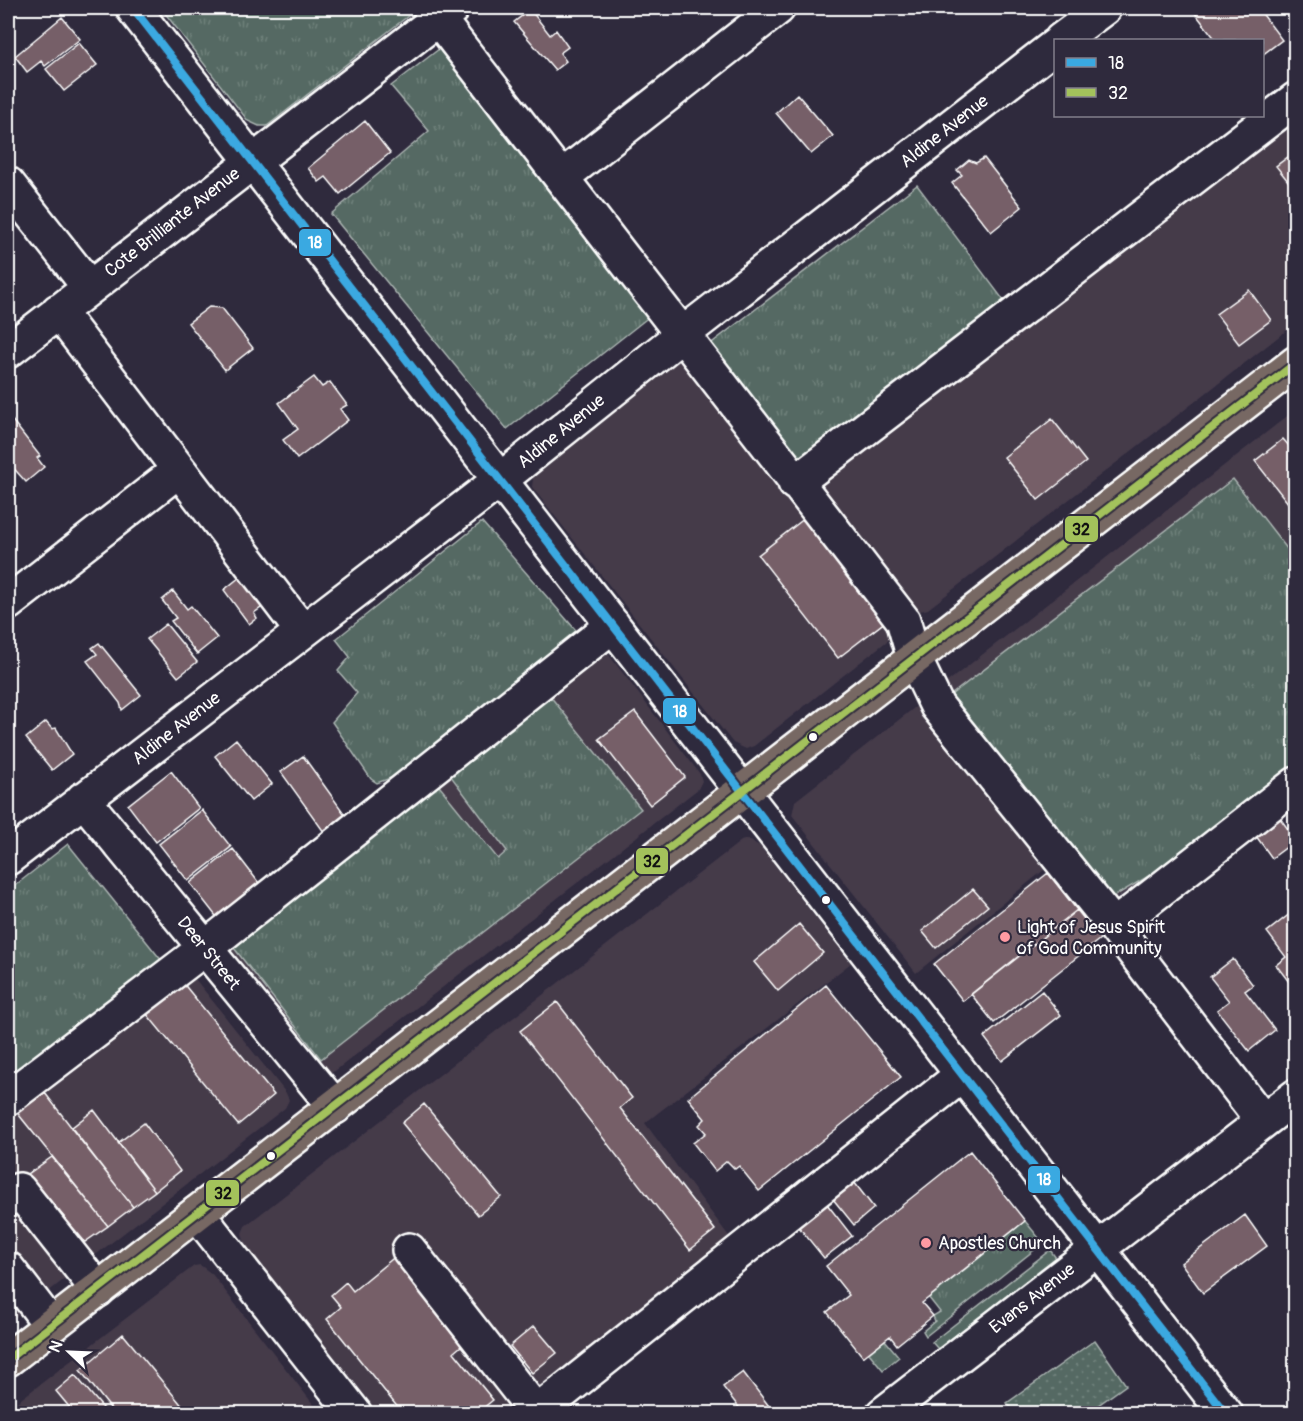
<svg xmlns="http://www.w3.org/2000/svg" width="1303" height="1421" font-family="Pangolin,sans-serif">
	<defs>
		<pattern id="grass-tufts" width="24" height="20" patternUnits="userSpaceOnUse" patternTransform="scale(1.5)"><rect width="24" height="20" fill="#556963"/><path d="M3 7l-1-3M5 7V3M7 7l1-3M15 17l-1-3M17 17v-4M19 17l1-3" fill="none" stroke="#6e807a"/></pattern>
		<pattern id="garden-dots" width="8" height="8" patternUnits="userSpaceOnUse" patternTransform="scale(1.5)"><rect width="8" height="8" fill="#556963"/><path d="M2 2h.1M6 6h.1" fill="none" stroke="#6e807a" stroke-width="1.8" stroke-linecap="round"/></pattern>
	</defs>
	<rect width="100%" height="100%" fill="#2f2a3d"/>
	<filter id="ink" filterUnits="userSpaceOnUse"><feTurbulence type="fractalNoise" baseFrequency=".0167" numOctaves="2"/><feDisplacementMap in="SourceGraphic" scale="12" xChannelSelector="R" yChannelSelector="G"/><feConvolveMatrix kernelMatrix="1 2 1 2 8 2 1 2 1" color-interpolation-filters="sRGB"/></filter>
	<g filter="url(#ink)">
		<path fill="#443a4a" d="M1295,108V324L928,609L920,611L914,609L810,485Z
			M686,350L896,634L754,746L746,749L733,743L532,487L534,471Z
			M1295,410V766L1163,869L1110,902L1049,866L916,973L792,815L795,801Z
			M606,651L700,774L702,781L698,789L335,1071L328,1073L219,948Z
			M747,839L760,846L851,963L645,1123L731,1239L519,1413H378L245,1245L242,1233L245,1226L741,841Z
			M188,970L286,1093L289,1100L285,1108L8,1323V1108Z
			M200,1265L212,1274L320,1413L8,1414V1409L194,1266Z"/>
		<path fill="url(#grass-tufts)" stroke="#aab4b1" stroke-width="1.5" d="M161,8H415L417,9L267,126H259L248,121Z
			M439,49L650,316L507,429L331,214L429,131L391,86Z
			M917,185L1011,310L799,471L704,349Z
			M1233,479L1295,559V763L1159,870L1106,901L947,698Z
			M482,522L580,635L393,781L390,778L377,783L371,779L332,722L357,693L338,671L350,657L336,639Z
			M546,691L641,809L321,1059L234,948L436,782L498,859L507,851L447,771Z
			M68,844L162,961L8,1084V891Z
			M1025,1221L1043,1243L926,1336L923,1331L935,1321L933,1316L940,1312L929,1298Z
			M1050,1250L1056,1258L1054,1259L938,1349L932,1342Z
			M885,1340L899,1357L883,1370L869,1353Z"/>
		<path fill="url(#garden-dots)" stroke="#aab4b1" stroke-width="1.5" d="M1095,1340L1126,1385L1087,1413H1015L1007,1403Z"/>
		<path fill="#765e67" stroke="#fff" stroke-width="1.5" d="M521,8H529L550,35L556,30L568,47L560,53L566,61L555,70L514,22L523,15L519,9Z
			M1191,8H1258L1282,40L1262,55V40H1216Z
			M62,17L80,39L45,66L41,61L27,72L15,56Z
			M79,43L97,65L64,91L46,69Z
			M797,94L833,136L811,154L776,113Z
			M365,121L390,153L340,194L326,177L319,182L308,168Z
			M1296,151V191L1276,166Z
			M984,158L1022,207L991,232L952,183L962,175L957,170L969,160L976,163Z
			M1249,290L1271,320L1239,344L1216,314Z
			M209,307L222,308L253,348L225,370L188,323Z
			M314,377L322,387L330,382L347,405L340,409L348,420L297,459L283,440L298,429L279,403Z
			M8,415L40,456L37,458L44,467L26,482L8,462Z
			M1052,419L1086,462L1038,500L1004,457Z
			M1283,439L1296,454V513L1255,461Z
			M805,518L886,621L838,658L758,555Z
			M245,573L268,603L254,613L257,618L249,624L224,590Z
			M173,591L187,609L191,606L217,638L197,654L171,621L176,618L162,600Z
			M166,624L197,662L178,677L147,639Z
			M99,643L141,695L122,710L120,703L87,661L97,654L92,648Z
			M635,712L685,777L650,805L599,739Z
			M46,722L52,729L56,728L72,754L52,770L26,738Z
			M236,739L272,784L251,801L215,756Z
			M303,756L346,816L324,832L281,772Z
			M171,771L199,808L156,842L128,805Z
			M202,810L231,847L188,881L159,844Z
			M1277,814L1296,840L1272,858L1253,832Z
			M233,849L262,887L219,920L190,883Z
			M1048,873L1077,910L963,1001L934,964Z
			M973,889L988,906L936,948L922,931Z
			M1077,910L1100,939L994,1023L971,994Z
			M1291,913L1296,919V991L1276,965L1286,957L1267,932Z
			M799,924L823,953L778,991L754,962Z
			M1233,959L1253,985L1245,991L1275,1030L1249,1051L1217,1010L1229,1001L1210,977Z
			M178,977L274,1095L238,1125L141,1007Z
			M826,985L901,1077L759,1191L739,1166L735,1169L727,1161L715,1171L693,1143L706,1133L699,1125L705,1119L688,1098Z
			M1042,991L1061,1015L1002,1061L984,1037Z
			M557,1002L632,1098L620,1108L715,1230L690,1250L520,1031Z
			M38,1084L133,1207L108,1226L11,1105Z
			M424,1104L501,1197L478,1215L402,1123Z
			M94,1110L155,1191L133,1207L71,1128Z
			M144,1123L180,1171L155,1191L118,1143Z
			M970,1151L1025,1221L922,1303L933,1316L897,1345L890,1336L863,1357L827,1312L849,1295L826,1266Z
			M52,1157L108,1226L85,1242L28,1174Z
			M854,1182L874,1208L854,1225L833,1199Z
			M827,1204L852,1236L824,1258L798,1226Z
			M1245,1215L1267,1246L1203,1293L1181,1263Z
			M397,1255L467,1341L454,1352L493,1400L476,1414H403L327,1319L341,1307L331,1295L346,1282L353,1291Z
			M534,1326L557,1353L532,1373L510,1346Z
			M123,1334L189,1414H115L80,1370Z
			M743,1372L775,1414H744L723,1387Z
			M75,1375L108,1414H75L56,1391Z
			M33,1407L38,1414H25Z"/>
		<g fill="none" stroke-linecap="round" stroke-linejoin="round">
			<g stroke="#fff" stroke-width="38">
				<path id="minor" d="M133,8L1226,1414
					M430,8L903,620L914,658L937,706L1114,926L1263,1121
					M1061,40L1104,8
					M562,177L778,8
					M8,184L89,287
					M58,311L302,631
					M8,351L452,8
					M795,483L1296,99
					M8,603L179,470
					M83,799L335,1107
					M8,858L500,480L684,333L1056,45
					M1114,926L1296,784
					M8,1098L205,948L613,625
					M8,1199L19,1190L98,1290
					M197,1213L355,1414
					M409,1250L536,1412
					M8,1269L51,1325
					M535,1414L962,1075
					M883,1414L1296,1096"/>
			</g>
			<g stroke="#fff" stroke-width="38">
				<path id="major" d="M8,1359L1296,363"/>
			</g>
			<use href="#minor" stroke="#2f2a3d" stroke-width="33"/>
			<use href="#major" stroke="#776864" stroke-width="33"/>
			<g stroke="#2f2a3d" stroke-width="12">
				<path id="bus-1" d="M133,8L1226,1414"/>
			</g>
			<g stroke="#2f2a3d" stroke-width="12">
				<path id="bus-2" d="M8,1359L1296,363"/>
			</g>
			<use href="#bus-1" stroke="#3aa9e1" stroke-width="8"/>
			<use href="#bus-2" stroke="#a3c25b" stroke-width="8"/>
		</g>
	</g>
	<g fill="#fff" stroke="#2f2a3d" stroke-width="2">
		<circle cx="813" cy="737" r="5"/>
		<circle cx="826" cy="900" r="5"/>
		<circle cx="271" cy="1156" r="5"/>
	</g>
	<g fill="#ff9aa2" stroke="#2f2a3d" stroke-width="2">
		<circle cx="1005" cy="937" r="6"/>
		<circle cx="926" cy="1243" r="6"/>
	</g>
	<g text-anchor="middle" stroke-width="4.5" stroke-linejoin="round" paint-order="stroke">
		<g font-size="18" fill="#fff" stroke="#2f2a3d">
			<text transform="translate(944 131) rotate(-38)" y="6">Aldine Avenue</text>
			<text transform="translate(172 222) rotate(-38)" y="6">Cote Brilliante Avenue</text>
			<text transform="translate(561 431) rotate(-39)" y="6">Aldine Avenue</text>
			<text transform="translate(176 728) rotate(-38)" y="6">Aldine Avenue</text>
			<text transform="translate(209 953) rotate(51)" y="6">Deer Street</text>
			<text transform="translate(1032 1298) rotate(-38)" y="6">Evans Avenue</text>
		</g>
		<g font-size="18" fill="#fff" stroke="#2f2a3d" text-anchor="start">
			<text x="1017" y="933">Light of Jesus Spirit<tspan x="1017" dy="21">of God Community</tspan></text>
			<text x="938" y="1249">Apostles Church</text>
		</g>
	</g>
	<g stroke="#2f2a3d" stroke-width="2">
		<rect x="298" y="228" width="34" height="29" rx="6" fill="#3aa9e1"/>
		<rect x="1064" y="515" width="35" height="28" rx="6" fill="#a3c25b"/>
		<rect x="662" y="697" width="35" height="28" rx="6" fill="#3aa9e1"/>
		<rect x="635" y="847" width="34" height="28" rx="6" fill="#a3c25b"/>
		<rect x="1027" y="1165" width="34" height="29" rx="6" fill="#3aa9e1"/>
		<rect x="205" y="1179" width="35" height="28" rx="6" fill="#a3c25b"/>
	</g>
	<g font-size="16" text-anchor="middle" font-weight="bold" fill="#fff">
		<text x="315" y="248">18</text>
		<text x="680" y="717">18</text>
		<text x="1044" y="1185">18</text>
	</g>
	<g font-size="16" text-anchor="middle" font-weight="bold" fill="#111">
		<text x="1081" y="535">32</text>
		<text x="652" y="867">32</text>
		<text x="223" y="1199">32</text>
	</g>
	<rect width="1303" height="1421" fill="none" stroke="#2f2a3d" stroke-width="30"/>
	<rect x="15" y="15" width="1273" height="1391" fill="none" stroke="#fff" stroke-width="2" filter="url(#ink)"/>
	<rect x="1054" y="39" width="210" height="78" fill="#2f2a3d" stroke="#827f8b" stroke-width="1.5"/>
	<rect x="1066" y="58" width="30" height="9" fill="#3aa9e1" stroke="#827f8b" stroke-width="1.5"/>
	<text x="1108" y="69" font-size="18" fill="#ffffff">18</text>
	<rect x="1066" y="88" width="30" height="9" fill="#a3c25b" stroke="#827f8b" stroke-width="1.5"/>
	<text x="1108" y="99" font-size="18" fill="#ffffff">32</text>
	<g transform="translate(69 1352) rotate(293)" stroke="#2f2a3d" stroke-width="4.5" paint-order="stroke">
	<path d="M0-4.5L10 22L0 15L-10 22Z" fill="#ffffff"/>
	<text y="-9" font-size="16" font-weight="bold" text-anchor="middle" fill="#ffffff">N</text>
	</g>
</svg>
